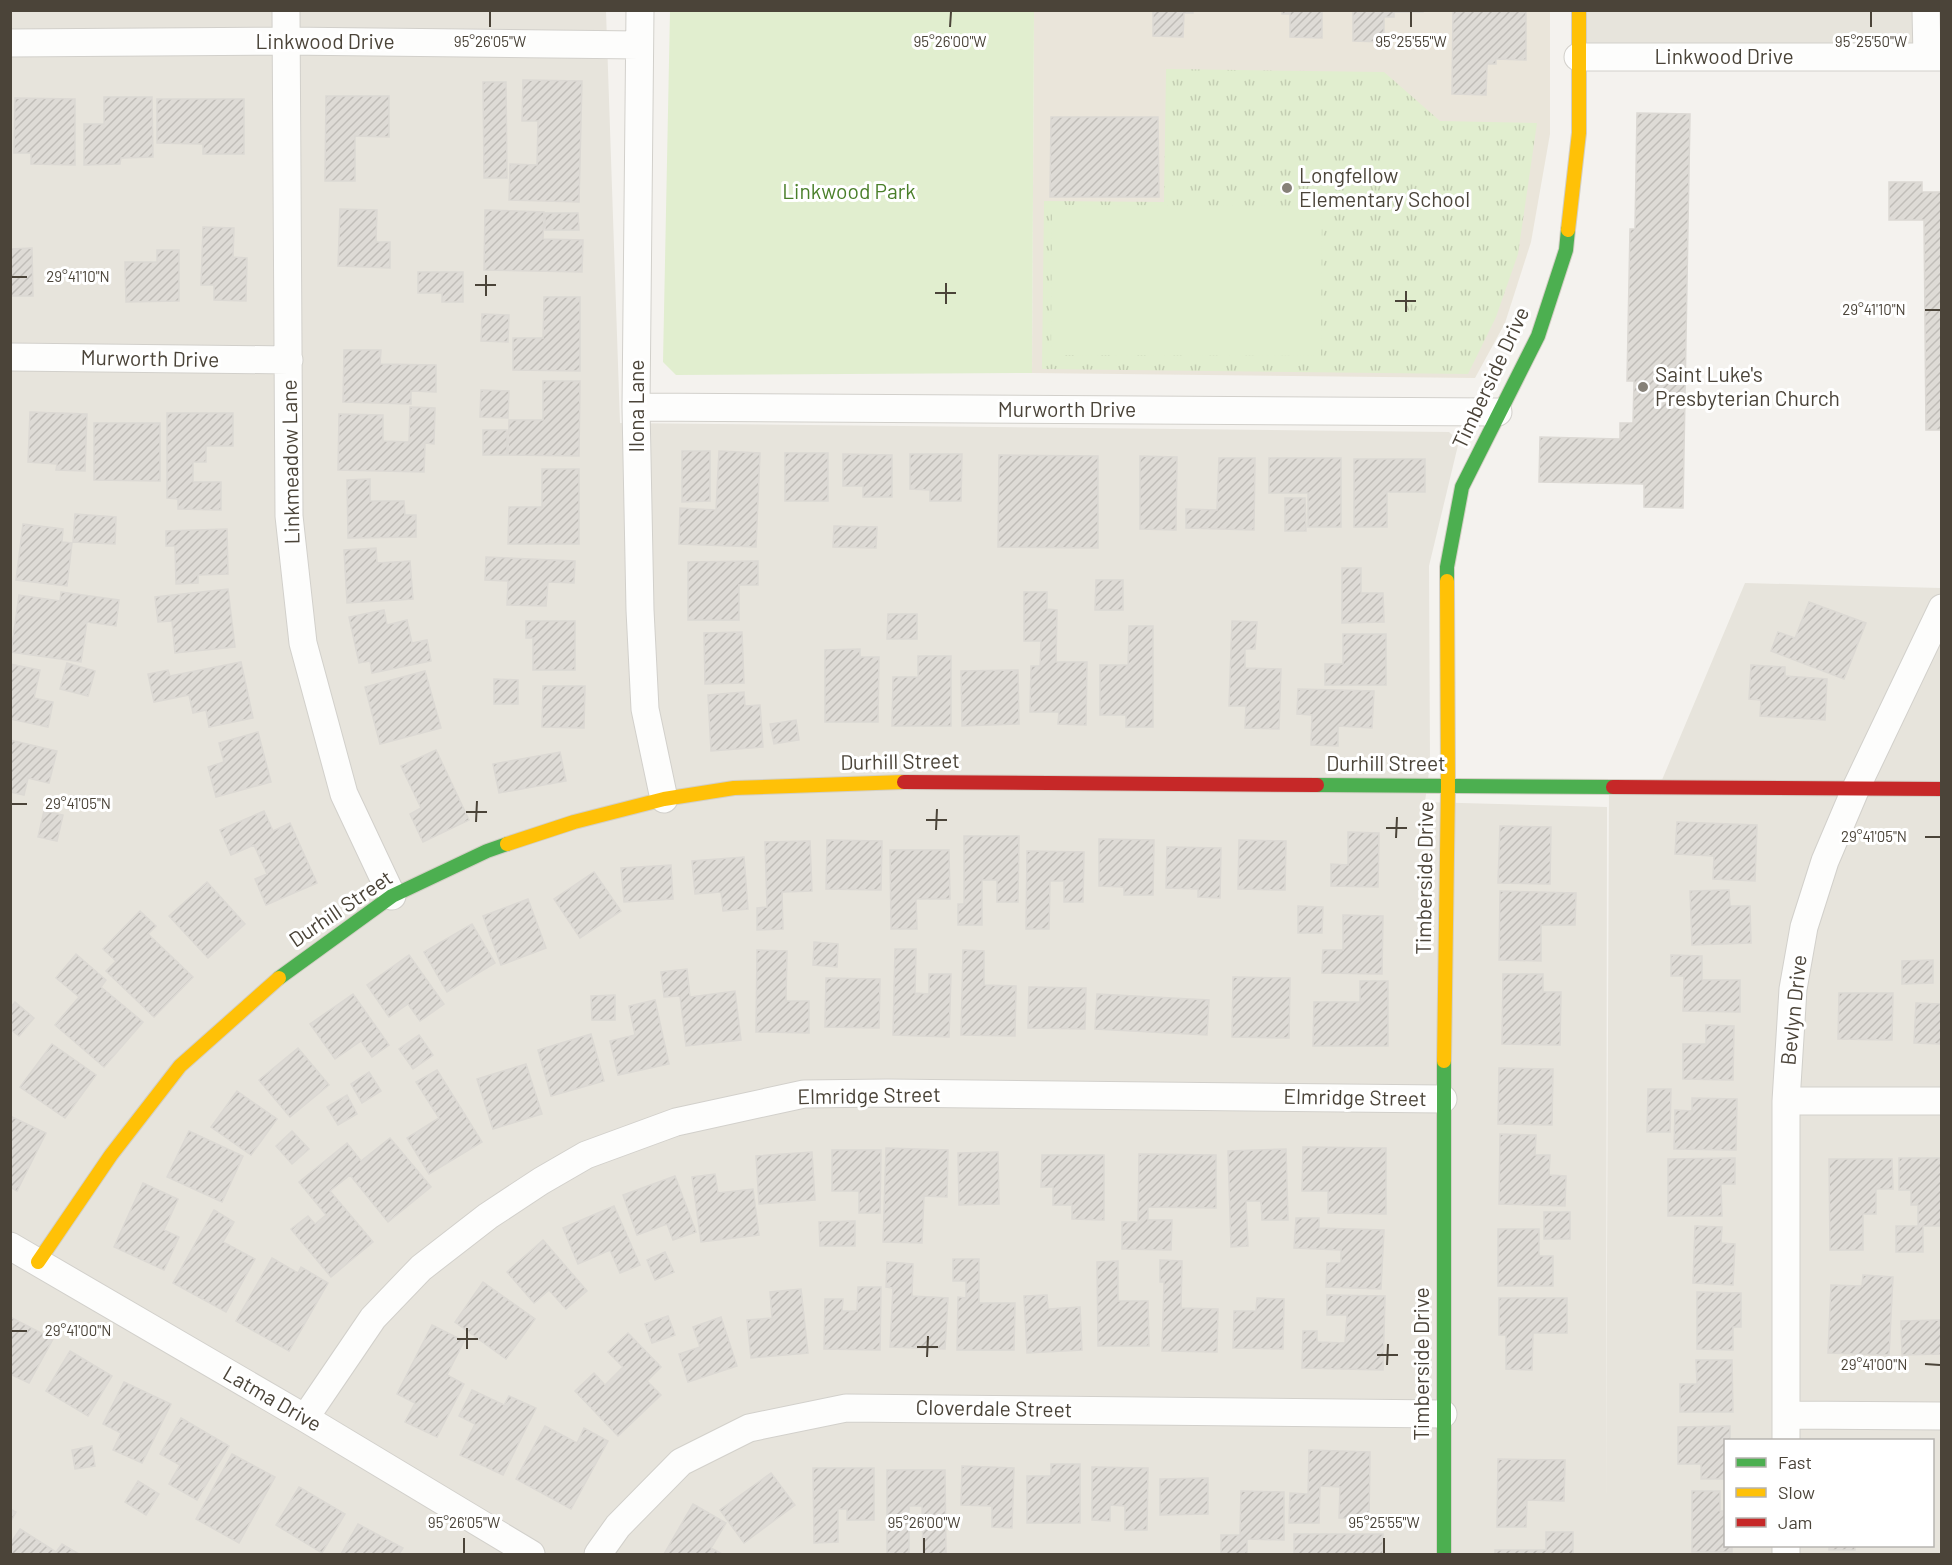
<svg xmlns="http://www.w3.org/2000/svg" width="1952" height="1565" font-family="Barlow,sans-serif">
	<defs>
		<pattern id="grass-tufts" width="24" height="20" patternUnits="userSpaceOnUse" patternTransform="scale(1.5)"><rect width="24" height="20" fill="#e1eecf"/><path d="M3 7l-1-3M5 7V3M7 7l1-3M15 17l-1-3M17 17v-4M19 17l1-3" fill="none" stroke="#c3cdb2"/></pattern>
		<pattern id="building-hatch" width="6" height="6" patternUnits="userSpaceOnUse" patternTransform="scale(1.5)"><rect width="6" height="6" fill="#dedbd6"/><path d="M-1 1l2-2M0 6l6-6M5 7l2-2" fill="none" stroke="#c0bdb8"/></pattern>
	</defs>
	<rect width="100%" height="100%" fill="#f4f2ee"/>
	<path fill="#e7e4dc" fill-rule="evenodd" d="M11,11H606L620,423L1449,432L1459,441L1429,566L1430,764L1425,802L1607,807L1606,1503L1609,787H1659L1745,583L1941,588V1554H11ZM1726,1440H1932V1546H1726Z
		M1579,11H1941V57H1578Z"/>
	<path fill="#eae5da" d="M1034,11H1550V134L1531,242L1505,323L1475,378L1032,373Z"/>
	<path fill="url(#grass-tufts)" d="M1166,69L1384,72L1440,121L1537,123L1518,254L1496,317L1468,374L1042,369L1044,201L1164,202Z"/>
	<path fill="#e1eecf" d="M670,11H1034L1032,373L676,375L663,362Z
		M1052,205L1322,206L1321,356L1051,355Z"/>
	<path fill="url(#building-hatch)" stroke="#dcd9d4" stroke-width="1.5" d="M1153,10H1193V13H1184L1183,37L1153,36Z
		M1282,10H1322V38L1290,37V14H1282Z
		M1353,10H1423V12H1394V17H1384V42L1353,41Z
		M1453,10H1526V60L1496,59V64H1487L1486,95L1452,94Z
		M523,80L582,81L579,202L509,200L510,164L537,165L538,121H522Z
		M483,82H506L507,178H484Z
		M326,96H389V137L355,136V181H325Z
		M104,97H152L153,157L121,158L120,164L84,165V124H104Z
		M15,98L75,99V165L31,164V153H14Z
		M157,99H244V154H203V144L157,143Z
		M1637,113L1690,114L1683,508L1644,507V484L1539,482L1540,437L1620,439V423H1633L1634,381H1627L1630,229H1635Z
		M1051,117H1158L1159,197H1050Z
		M1889,182H1922V192H1942V430H1926L1924,220H1889Z
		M340,209L377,210L376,242H390V268L338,266Z
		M485,210L544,212L543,239L583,240L582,272L484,270Z
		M545,213H578L579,230H545Z
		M203,227L234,228L233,257L247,258L246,301L214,300V285H201Z
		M32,248L33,296H10V249Z
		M157,250H179V301L126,302L125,262H157Z
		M418,272H463V302H442V293H418Z
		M544,297H580V371L513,370V338H543Z
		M482,314L509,315L508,342L481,341Z
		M344,350H381L380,364L436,365V392L411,391V404L343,402Z
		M543,381H580L579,456L508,455L509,420H543Z
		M481,390L509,391L508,418L480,417Z
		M410,407L435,408L434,444L425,443L424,472L338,470L339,414L383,415V441L409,442Z
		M30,412L87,414L85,471L56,470L57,464L28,462Z
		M167,413H233V446H206V462H193V482H221V510L178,509V499L167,498Z
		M94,423H160V481L94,480Z
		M483,430H507V455H483Z
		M682,451H710V501L682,502Z
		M719,451L760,453L756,547L679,544L680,508L716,510Z
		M785,453H828V501H785Z
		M843,454L892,455V497H863V486H843Z
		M910,454H962L961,501H930V490L910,489Z
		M999,455L1098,456V548L998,547Z
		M1140,456L1177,457L1176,530L1140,529Z
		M1219,458H1255L1254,530L1186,528V509L1217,510Z
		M1269,458H1341V527H1308V493H1269Z
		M1354,459H1425V492H1387V527H1354Z
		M542,469H579V544H508L509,507H542Z
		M370,479V501H404L405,515H416V537L348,538L347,480Z
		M1285,498H1305L1306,531H1285Z
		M75,514L116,517L115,544L73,542Z
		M23,524L63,529L62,542L72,543L67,586L16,580Z
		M834,526L877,527L876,548L833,547Z
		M227,529L228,574L198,575V583L176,584L175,546H166V531Z
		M376,548L377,563L410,561L413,599L347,603L344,550Z
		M486,557L575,561L574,583L548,582L546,606L507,605L508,581L485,580Z
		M758,561V585H739V620H688V562Z
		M1342,568H1361V593H1383L1384,622L1342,623Z
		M1096,580H1123V610H1095Z
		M228,589L235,647L175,653L172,621L158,622L155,597Z
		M61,592L119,600L116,626L87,622L81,662L11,652L19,595L60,601Z
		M1024,592H1047V609L1057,610L1056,662H1087L1086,725L1058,724L1059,712H1030L1031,666H1040L1041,641H1024Z
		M1809,602L1866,623L1844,679L1771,651L1778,632L1795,638Z
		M384,610L387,625L407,620L412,643L427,640L431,661L372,673L370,661L359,663L349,617Z
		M888,614H917V639H887Z
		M526,621H575V670H533V638H526Z
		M1232,621L1257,622L1255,649H1245V668L1281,669L1279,729L1245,728L1246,706H1229Z
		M1129,626H1153V727H1126V715H1100V665H1128Z
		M742,632L744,683L705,684L704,633Z
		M1343,634H1386V685H1325V664H1343Z
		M860,649V657H879L878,722H825V650Z
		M918,656H951V726H892L893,677H918Z
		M241,662L253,718L209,727L206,710L193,713L189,695L154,702L148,674L168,670L170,676Z
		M67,663L95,671L88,696L60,689Z
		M10,664L40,670L34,698L53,702L48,727L10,719Z
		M1751,665L1785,667V676L1827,679L1825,720L1760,716L1761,700L1749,699Z
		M1018,670L1019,724L962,726L961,671Z
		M425,671L441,728L380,744L365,687Z
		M494,679L518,680V704H494Z
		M543,686H585L584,728L542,727Z
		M1298,689L1374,691L1372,728L1338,726V746L1311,745L1312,715L1297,714Z
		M744,692L745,706L760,705L763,747L711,751L708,695Z
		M796,720L799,740L774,744L770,724Z
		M258,732L271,782L216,797L208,767L224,762L219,743Z
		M10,740L57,751L49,783L28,778L24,795L10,792Z
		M436,750L469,820L423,842L410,814L421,808L401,766Z
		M560,752L566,781L499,793L493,764Z
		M44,811L63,815L57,841L38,837Z
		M264,811L273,831L290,823L317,883L266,905L255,879L267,874L254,845L231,855L220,830Z
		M1677,822L1757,825L1755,881L1713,879L1714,856L1675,854Z
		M1500,826L1551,827L1550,884L1498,883Z
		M1348,832L1379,833L1378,887L1331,886V864L1348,865Z
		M964,836H1019L1018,902H997V880H982V925H958V904H964Z
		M1099,839L1154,840L1153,895H1124V887L1099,886Z
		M827,840L882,841L881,890L826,889Z
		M1239,840L1286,841L1285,890L1238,889Z
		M810,841L812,891L782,892L783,929L757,930V908L767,907L765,842Z
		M1167,847L1221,848L1220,898L1198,897V889L1166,888Z
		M890,850H949L950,899H916L917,929H891Z
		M1027,851L1084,852L1083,902H1064V881H1050L1049,929H1026Z
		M744,857L748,909L723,911L721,892L695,894L692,861Z
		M671,865L673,899L624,902L621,868Z
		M594,872L621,911L580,938L554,899Z
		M207,882L245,924L208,958L169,916Z
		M1729,890L1730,906H1750L1751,943L1692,945L1690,891Z
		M1500,891L1576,893L1575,925H1541V961L1499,960Z
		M528,899L546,948L501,965L483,916Z
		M1298,906L1323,907L1322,933H1298Z
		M140,911L156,926L148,934L193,977L154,1017L106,971L116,961L103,949Z
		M1343,915L1383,916L1382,974L1322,973L1323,950H1343Z
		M472,924L495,963L447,992L424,952Z
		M814,942L838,944L837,967L813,965Z
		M895,949H916L915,993L929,994V974H951L949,1037L893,1035Z
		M757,950L787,951L786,1001H809V1033L756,1032Z
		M963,950L984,951V985L1016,986L1015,1036L961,1035Z
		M76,954L106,980L101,987L143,1022L104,1067L55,1025L79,997L56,978Z
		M409,955L444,1004L420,1021L408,1004L389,1017L367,985Z
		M1671,955L1702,956V980H1740V1012L1683,1011L1684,976H1671Z
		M1933,960V983L1902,984V961Z
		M687,969L690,997L735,991L741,1040L686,1046L680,996L664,997L661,972Z
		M1503,974H1543V992H1561L1560,1045L1502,1044Z
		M1233,977L1290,978L1289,1038L1232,1037Z
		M826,978L880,979L879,1028L825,1027Z
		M1360,981H1388V1046H1313L1314,1002H1360Z
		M1029,987L1086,988L1085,1029L1028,1028Z
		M1941,991L1942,1044L1914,1043L1916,1003L1941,1004Z
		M1839,993H1893L1892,1040L1838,1039Z
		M353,994L389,1045L372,1057L361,1041L335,1059L310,1024Z
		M1097,994L1209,1000L1207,1035L1095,1029Z
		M615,995V1020H592L591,996Z
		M655,1000L669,1064L618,1075L610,1041L635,1035L629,1006Z
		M15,1002L34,1018L19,1036L10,1029V1008Z
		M1706,1025L1734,1026L1733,1080L1683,1079V1044H1706Z
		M591,1034L604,1081L551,1096L538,1050Z
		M419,1035L433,1055L413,1069L399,1049Z
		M52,1044L96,1075L65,1118L20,1087Z
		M298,1048L329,1085L290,1117L259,1080Z
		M526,1064L542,1114L493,1129L477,1079Z
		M1499,1068L1553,1069L1552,1125L1498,1124Z
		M437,1070L482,1142L429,1174L407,1138L439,1118L416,1082Z
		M369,1072L381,1091L362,1103L351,1084Z
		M1648,1089H1671L1670,1132H1647Z
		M237,1091L277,1119L251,1155L211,1127Z
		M347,1095L357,1114L338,1125L327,1107Z
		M1692,1098L1737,1099L1736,1150L1674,1149L1675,1110L1692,1111Z
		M10,1116L46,1133L17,1191L10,1187Z
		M189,1131L243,1156L222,1202L167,1177Z
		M292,1131L309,1149L292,1164L276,1146Z
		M1500,1134L1536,1135L1535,1155H1550L1549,1175L1566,1176L1565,1206L1499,1204Z
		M390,1138L431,1187L388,1222L350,1175L330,1191L373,1242L331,1277L291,1229L308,1216L315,1224L326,1215L299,1182L347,1143L361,1161Z
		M1303,1147L1386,1148V1214L1328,1213V1191H1302Z
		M886,1148L948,1150L947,1197L924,1196L922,1243L883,1242Z
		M1286,1149L1288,1220H1262L1261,1201H1246L1248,1246L1231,1247L1228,1151Z
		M832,1150H881L880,1213H859V1191H832Z
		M812,1152L815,1200L759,1204L756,1156Z
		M998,1152L999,1204L959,1205L958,1153Z
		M1139,1154L1216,1155V1208L1148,1207V1220H1172L1171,1250L1122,1249V1222H1138Z
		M1042,1155H1104V1220L1072,1219V1205H1053V1187H1041Z
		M1735,1158V1184H1721L1722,1216H1668V1159Z
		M1899,1158H1942V1226H1923V1252H1896V1226H1918V1205H1911V1190H1899Z
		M1829,1159H1892L1893,1189H1876V1214H1863V1250H1830Z
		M715,1174L718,1193L753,1189L759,1235L701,1242L692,1177Z
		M675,1176L696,1232L673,1240L667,1224L637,1235L623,1195Z
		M143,1183L178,1199L164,1230L179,1237L164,1270L114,1247Z
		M614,1206L640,1265L620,1273L610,1250L578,1264L563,1228Z
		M214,1210L234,1222L223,1242L255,1259L226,1312L173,1283Z
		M1544,1212H1570V1239H1544Z
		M1296,1218H1319V1228L1384,1230L1381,1289L1326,1287L1327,1263H1341V1250L1294,1248Z
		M855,1221V1246H820L819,1222Z
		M1695,1226L1722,1227L1721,1243L1735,1244L1733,1285L1693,1283Z
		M1498,1229H1539V1256H1553V1286H1498Z
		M543,1240L587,1291L566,1309L549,1290L534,1303L507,1272Z
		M665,1252L674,1272L655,1280L647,1260Z
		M272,1258L298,1273L301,1267L328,1283L289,1351L236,1321Z
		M953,1259H979V1303H1015L1014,1350H957L958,1297L966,1298V1281H953Z
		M1160,1260L1182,1261L1181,1308L1218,1309L1217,1352L1162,1351L1164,1282H1160Z
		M1118,1261V1301H1148L1149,1346H1098L1097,1262Z
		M887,1262L913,1264L912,1296L948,1298L945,1349L890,1347L893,1288L886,1287Z
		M1863,1275L1893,1277L1889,1355L1828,1353L1831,1285L1862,1286Z
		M483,1282L535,1319L506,1359L455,1322Z
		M858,1287H881L880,1350L824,1349L825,1299H843L842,1311H857Z
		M801,1289L808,1353L751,1358L747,1320L772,1318L770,1292Z
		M1697,1292L1741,1293V1327H1733V1350L1697,1349Z
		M1047,1295L1048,1309L1080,1307L1082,1350L1027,1353L1024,1296Z
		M1327,1295L1385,1296L1383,1370L1302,1368L1303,1331H1317V1342L1345,1343L1347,1315H1327Z
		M1257,1298L1284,1299L1283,1349L1233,1348L1234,1311H1256Z
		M1499,1298H1567V1333H1533L1532,1370L1506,1369V1335H1499Z
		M668,1316L675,1335L652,1343L645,1324Z
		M10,1317L53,1339L29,1383L10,1374Z
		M721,1317L737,1366L688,1382L679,1354L700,1347L693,1327Z
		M1942,1320V1354L1902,1355L1901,1321Z
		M432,1325L464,1341L447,1375L464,1384L437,1437L405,1422L415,1403L397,1394Z
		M628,1333L661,1367L647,1381L661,1395L618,1436L575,1391L594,1373L605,1385L623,1367L608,1352Z
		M70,1351L112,1376L88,1416L46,1391Z
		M1696,1360H1732L1733,1412H1680V1384H1697Z
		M124,1382L171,1404L142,1463L113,1450L121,1433L103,1424Z
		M472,1390L504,1405L509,1396L536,1408L503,1475L460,1455L475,1424L459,1416Z
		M181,1418L229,1446L197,1500L169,1484L180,1465L160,1454Z
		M545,1426L577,1443L584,1428L608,1441L571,1509L516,1479Z
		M1730,1426V1440H1726V1479H1701V1464H1678V1427Z
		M92,1446L95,1466L75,1469L72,1450Z
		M1309,1450L1370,1452L1369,1519L1339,1518L1340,1487L1320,1486L1319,1523H1289L1290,1493L1308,1494Z
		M232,1454L275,1477L239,1543L196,1519Z
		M1498,1459L1565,1460L1564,1501L1527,1500L1526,1527H1497Z
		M1051,1464H1080V1523H1027V1476H1051Z
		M962,1466L1014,1468L1012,1528L992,1527V1506L961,1505Z
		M1092,1467L1148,1468L1147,1530H1125V1506L1110,1505V1521L1092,1520Z
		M813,1468H874V1520H847V1509H838V1542L814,1543Z
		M887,1470H945L946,1554H923L922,1506H909V1554H887Z
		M771,1473L795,1505L744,1543L720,1510Z
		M1208,1478V1514L1160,1515V1479Z
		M138,1481L159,1494L146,1515L125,1502Z
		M299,1487L345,1514L322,1553L276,1525Z
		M1241,1491L1284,1492V1540L1247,1539V1554H1221V1535H1240Z
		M1692,1491H1720V1511H1726V1546H1732V1552H1692Z
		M693,1504L726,1523L711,1548L722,1554H664Z
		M10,1509L16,1512L10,1523Z
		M358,1524L403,1548L399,1554H341Z
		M20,1529L56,1552L62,1544L79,1554H10V1544Z
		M1546,1532H1573V1554H1495V1550H1546Z
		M1294,1534H1383V1554H1294Z
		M1829,1546H1855V1550H1829Z"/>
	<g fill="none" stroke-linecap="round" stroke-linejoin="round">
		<g stroke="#d2d0cb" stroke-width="29">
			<path id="street" d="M286,10L289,516L303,643L344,794L392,896
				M640,10L636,407L640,610L645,709L664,799
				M1926,10L1927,57
				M10,43L285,41L639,45
				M1578,57H1942
				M10,357L289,360
				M636,407L1498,412
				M1786,1101H1942
				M10,1246L305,1418L531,1554
				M1787,1415L1942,1416
				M305,1418L373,1318L421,1268L488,1216L541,1181L586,1155L676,1122L804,1094L888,1093L1443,1099
				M1786,1440V1101L1793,989L1804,927L1825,861L1856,788L1942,608
				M598,1554L618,1526L681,1462L749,1428L846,1408L1443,1414
				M1786,1554V1546"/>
		</g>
		<g stroke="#d3cfc5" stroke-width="16">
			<path id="fast" d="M1447,581V567L1462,487L1538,336L1566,250L1568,230
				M1317,785L1613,787
				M279,978L392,896L487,851L507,844
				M1444,1061V1554"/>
		</g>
		<g stroke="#d3cfc5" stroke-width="16">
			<path id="slow" d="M1568,230L1579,133V10
				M507,844L574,822L664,799L734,788L904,782
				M1444,1061L1448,786L1447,581
				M38,1262L111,1155L180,1066L279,978"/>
		</g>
		<g stroke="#d3cfc5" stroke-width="16">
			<path id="jam" d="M904,782L1317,785
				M1613,787L1942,789"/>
		</g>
		<use href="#street" stroke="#fdfdfc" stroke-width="27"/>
		<use href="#fast" stroke="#4caf50" stroke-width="14"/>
		<use href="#slow" stroke="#ffc107" stroke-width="14"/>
		<use href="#jam" stroke="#c62828" stroke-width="14"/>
	</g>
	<path fill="none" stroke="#4b4439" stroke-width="2" d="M490,27V12M950,27L951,12M1411,27V12M1871,27V12M12,277H27M475,285H496M935,293H956M486,296V275M1395,301H1416M946,304V283M1925,310H1940M1406,312V291M12,804H27M466,812H487M926,820H947M476,822L477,801M1386,828H1407M936,830L937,809M1925,837H1940M1396,838L1397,817M12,1331H27M457,1339H478M917,1347H938M467,1349V1328M1377,1355H1398M927,1357L928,1336M1925,1364L1940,1365M1387,1365L1388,1344M464,1553V1538M924,1553V1538M1384,1553V1538"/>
	<g fill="#868178" stroke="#fff" stroke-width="2">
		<circle cx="1287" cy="188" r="6"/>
		<circle cx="1643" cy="387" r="6"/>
	</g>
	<g text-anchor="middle" stroke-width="6" stroke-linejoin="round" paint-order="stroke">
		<g font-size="21" fill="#4b4439" stroke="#fff">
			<text x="325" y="49">Linkwood Drive</text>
			<text x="1724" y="64">Linkwood Drive</text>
			<text transform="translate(150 359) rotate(1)" y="7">Murworth Drive</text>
			<text transform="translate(1491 378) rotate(-65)" y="7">Timberside Drive</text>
			<text transform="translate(637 406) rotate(-90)" y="7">Ilona Lane</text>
			<text x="1067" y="417">Murworth Drive</text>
			<text transform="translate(291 462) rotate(-91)" y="7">Linkmeadow Lane</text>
			<text transform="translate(900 762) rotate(-1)" y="7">Durhill Street</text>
			<text x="1386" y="771">Durhill Street</text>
			<text transform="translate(1425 878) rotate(-89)" y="7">Timberside Drive</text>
			<text transform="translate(341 909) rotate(-34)" y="7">Durhill Street</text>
			<text transform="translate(1794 1010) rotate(-84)" y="7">Bevlyn Drive</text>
			<text transform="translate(869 1096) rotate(-1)" y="7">Elmridge Street</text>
			<text transform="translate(1355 1098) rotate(1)" y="7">Elmridge Street</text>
			<text transform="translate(1422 1364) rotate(-90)" y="7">Timberside Drive</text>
			<text transform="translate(272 1399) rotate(30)" y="7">Latma Drive</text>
			<text transform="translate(994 1409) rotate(1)" y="7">Cloverdale Street</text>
		</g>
		<g font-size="21" fill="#4b4439" stroke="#fff" text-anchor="start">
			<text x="1299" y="183">Longfellow<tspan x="1299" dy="24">Elementary School</tspan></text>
			<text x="1655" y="382">Saint Luke's<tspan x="1655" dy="24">Presbyterian Church</tspan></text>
		</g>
		<g font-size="21" fill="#4a7f2a" stroke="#fff">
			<text x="849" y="199">Linkwood Park</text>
		</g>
	</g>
	<g font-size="15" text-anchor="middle" fill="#4b4439" stroke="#fff" stroke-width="6" stroke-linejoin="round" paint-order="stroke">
		<text x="490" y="47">95°26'05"W</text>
		<text x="950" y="47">95°26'00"W</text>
		<text x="1411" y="47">95°25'55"W</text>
		<text x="1871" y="47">95°25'50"W</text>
		<text x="78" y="282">29°41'10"N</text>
		<text x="1874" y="315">29°41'10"N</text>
		<text x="78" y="809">29°41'05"N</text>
		<text x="1874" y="842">29°41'05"N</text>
		<text x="78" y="1336">29°41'00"N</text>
		<text x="1874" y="1370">29°41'00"N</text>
		<text x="464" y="1528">95°26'05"W</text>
		<text x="924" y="1528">95°26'00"W</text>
		<text x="1384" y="1528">95°25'55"W</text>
	</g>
	<rect width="1952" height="1565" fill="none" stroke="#4b4439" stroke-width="24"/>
	<rect x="1724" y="1439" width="210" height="108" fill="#ffffff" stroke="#b7b4b0" stroke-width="1.5"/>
	<rect x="1736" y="1458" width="30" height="9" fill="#4caf50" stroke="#b7b4b0" stroke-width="1.5"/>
	<text x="1778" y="1469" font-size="18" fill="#4b4439">Fast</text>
	<rect x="1736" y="1488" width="30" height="9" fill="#ffc107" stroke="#b7b4b0" stroke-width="1.5"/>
	<text x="1778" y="1499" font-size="18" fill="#4b4439">Slow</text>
	<rect x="1736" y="1518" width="30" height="9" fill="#c62828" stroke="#b7b4b0" stroke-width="1.5"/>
	<text x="1778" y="1529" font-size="18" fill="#4b4439">Jam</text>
</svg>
